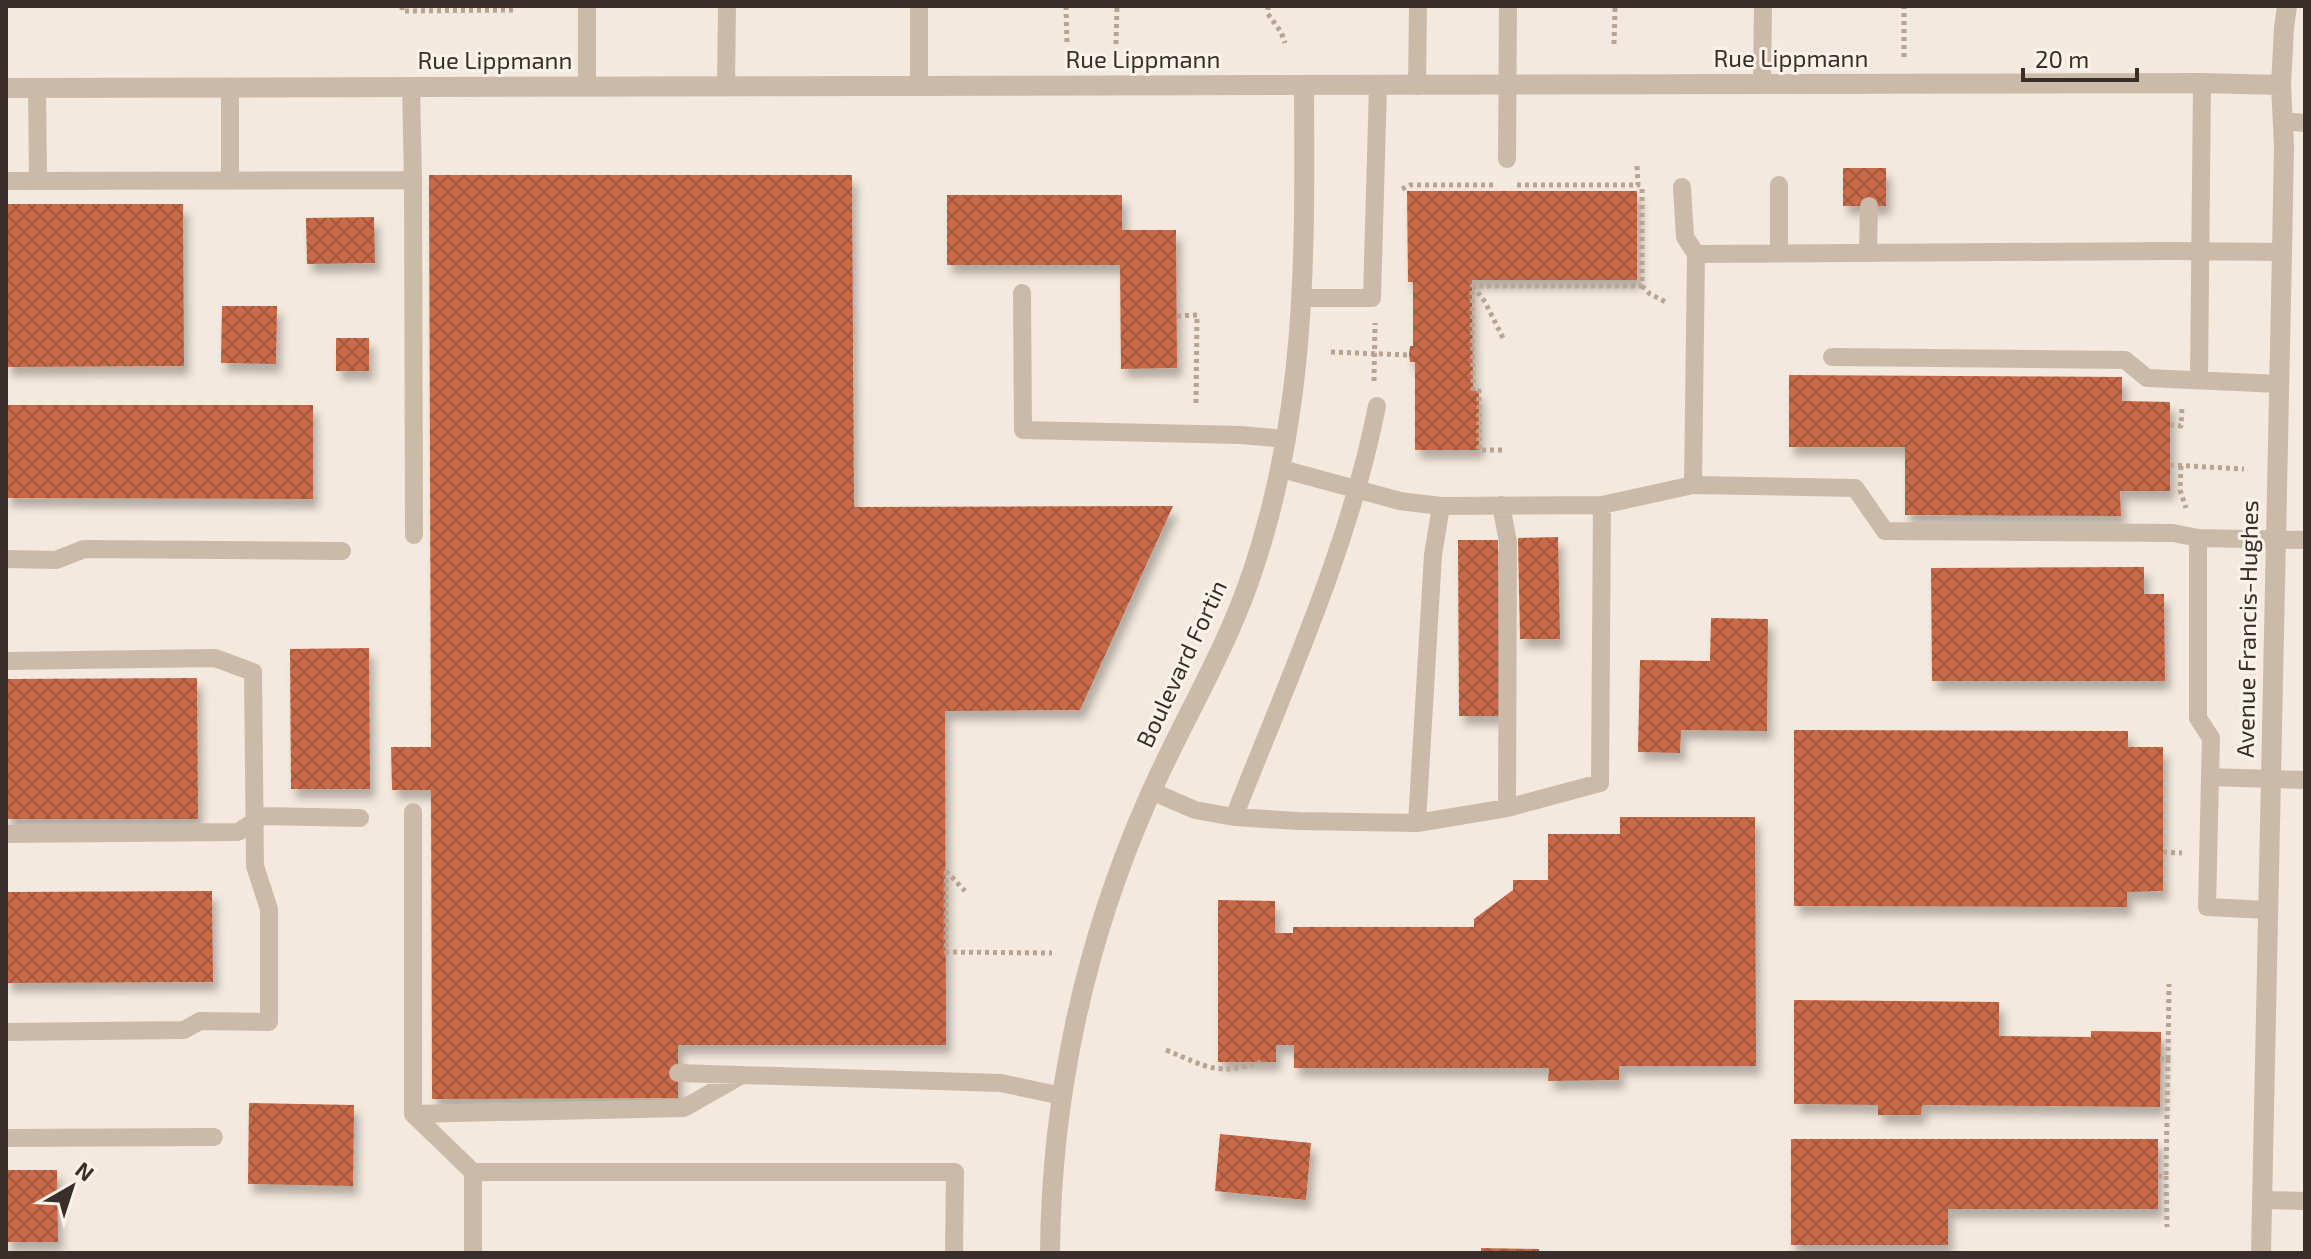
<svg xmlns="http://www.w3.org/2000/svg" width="2311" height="1259" font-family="'Exo 2',sans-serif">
	<defs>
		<pattern id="building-cross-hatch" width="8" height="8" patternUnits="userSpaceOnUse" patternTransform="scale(2)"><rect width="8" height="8" fill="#c86947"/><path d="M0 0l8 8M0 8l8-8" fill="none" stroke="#a3573b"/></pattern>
		<filter id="shadow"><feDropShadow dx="5" dy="9" stdDeviation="4" flood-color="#0004"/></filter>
	</defs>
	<rect width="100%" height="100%" fill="#f3e9de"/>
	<path fill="url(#building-cross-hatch)" filter="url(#shadow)" d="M1843,168H1886V206H1843Z
		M429,175H852L854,507L1173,506L1080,710L945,711L946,1045H678V1098L432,1099L431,790H392L391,747H431Z
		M1407,191H1637V280H1472L1473,391H1479V450H1415V362H1410L1409,355L1410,346H1413V282H1408Z
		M947,195H1122V230H1176L1177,368L1121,369L1120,265H947Z
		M6,204H183L184,366L6,367Z
		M374,217L375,263L307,264L306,218Z
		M222,306H277L276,364L221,363Z
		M336,338H369V371H336Z
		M1789,375L2122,377V401L2170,402V491H2120L2121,516L1905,515V447H1789Z
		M6,405H313V499L6,498Z
		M1558,537L1560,639H1520L1518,538Z
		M1458,540H1498L1499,716H1459Z
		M2144,567V594H2164L2165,681H1932L1931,568Z
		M1711,618L1768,619L1767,731L1681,730L1680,753L1638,752L1640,660L1710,661Z
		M369,648L370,789H291L290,649Z
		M197,678L198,819H6V679Z
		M1794,730L2128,731V747H2163V891L2127,892V907L1794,906Z
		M1620,817H1755L1756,1066H1619V1080L1548,1081L1549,1068H1294V1045H1276V1062H1218V900L1275,901V933H1293V927H1474V919L1513,890V880H1548V834H1620Z
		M212,891L213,982L6,983V892Z
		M1794,1000L1999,1002V1036L2091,1037V1031L2161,1032L2160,1107L1922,1105L1921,1115H1878V1105L1794,1104Z
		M249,1103L354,1105L353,1186L248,1184Z
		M1220,1134L1311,1143L1306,1200L1215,1191Z
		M1791,1139H2158V1209H1948V1245H1791Z
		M6,1170H57L58,1242H6Z
		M1481,1248L1539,1249V1253H1481Z"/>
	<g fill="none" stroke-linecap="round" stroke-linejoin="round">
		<path stroke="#b8a493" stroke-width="5" stroke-dasharray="4 4" stroke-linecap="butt" d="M402,6V11L513,10
			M1066,6L1067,44
			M1268,6V14L1281,32L1285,43
			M1116,44L1117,6
			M1614,44L1615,6
			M1904,57V6
			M1517,185H1638L1637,166
			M1402,189L1410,185H1495
			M1473,286L1485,302L1504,340
			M1642,286L1650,294L1668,303
			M1177,316L1197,315L1196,406
			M1331,352L1409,355
			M1374,381L1375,323
			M2170,425L2181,426L2182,407
			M1502,450H1479V391H1473L1472,286H1642V185
			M2170,465L2244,469
			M2181,466L2180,490L2186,508
			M2163,852L2182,853
			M946,871V952L1052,953
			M946,871L965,891
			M1166,1050C1208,1067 1216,1076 1261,1062
			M2160,1059H2168L2166,1176
			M2168,1059L2169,984
			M2158,1176H2166L2167,1227"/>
		<path stroke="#ccbaa9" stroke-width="18" d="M587,6V87
			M1762,85L1763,6
			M726,86L727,6
			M1417,86L1418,6
			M37,87L38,181
			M230,87V181
			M919,87V6
			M2283,121L2305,123
			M1507,159L1508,6
			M413,180L414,535
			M6,181L413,180L411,87
			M1779,185V253
			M1682,187L1685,237L1696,254
			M1868,253L1869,206
			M1022,293L1023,430L1241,435L1287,439
			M1303,298H1372L1378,86
			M1832,357L2125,360L2147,378L2279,384
			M2199,380L2202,83
			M1693,485L1855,488L1885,531L2173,533L2198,538
			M1501,505L1508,542L1507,808
			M1441,506L1602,505L1693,485L1696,254L2171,251L2282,252
			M6,559L56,560L84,549L342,551
			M6,661L215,658L253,672L255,866L269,909V1022L200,1021L184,1030L6,1032
			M2210,777L2211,738L2198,718V538L2305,540
			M1151,791L1195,810L1234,817C1287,682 1349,548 1377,406
			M413,812V1114L684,1108L742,1075
			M1234,817L1298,821L1417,823L1433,555L1441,506L1400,501L1282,469
			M1417,823L1507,808L1600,783L1602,505
			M6,834L238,832L263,816L360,818
			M2268,910L2207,907L2210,777L2305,780
			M678,1073L1001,1083L1062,1096
			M413,1114L473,1172H955L954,1253
			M6,1138L214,1137
			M473,1172V1253
			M2262,1200L2305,1201"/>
		<path stroke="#ccbaa9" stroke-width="20" d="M6,88L2202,83L2281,85
			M1050,1253C1051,1097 1085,941 1148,799C1182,721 1228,648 1254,567C1307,408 1305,251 1304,86
			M2261,1253L2282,252L2284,146L2281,85L2284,28L2287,6"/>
	</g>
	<g text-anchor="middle" stroke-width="6" stroke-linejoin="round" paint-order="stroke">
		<g font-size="24" fill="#392e29" stroke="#faf3eb">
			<text x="1791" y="67">Rue Lippmann</text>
			<text x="1143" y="68">Rue Lippmann</text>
			<text x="495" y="69">Rue Lippmann</text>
			<text transform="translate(2248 629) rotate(-89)" y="8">Avenue Francis-Hughes</text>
			<text transform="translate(1182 664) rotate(-65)" y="8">Boulevard Fortin</text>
		</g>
	</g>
	<rect width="2311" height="1259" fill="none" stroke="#392e29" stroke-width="16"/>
	<g transform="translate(72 1187) rotate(39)" stroke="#faf3eb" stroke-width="6" paint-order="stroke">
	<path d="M0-6L14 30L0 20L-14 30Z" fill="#392e29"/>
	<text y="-12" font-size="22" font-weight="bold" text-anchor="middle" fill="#392e29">N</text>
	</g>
	<path d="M2023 68v12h114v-12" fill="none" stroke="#392e29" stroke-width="4"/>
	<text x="2035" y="68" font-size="24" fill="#392e29" stroke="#faf3eb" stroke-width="6" paint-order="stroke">20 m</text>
</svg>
